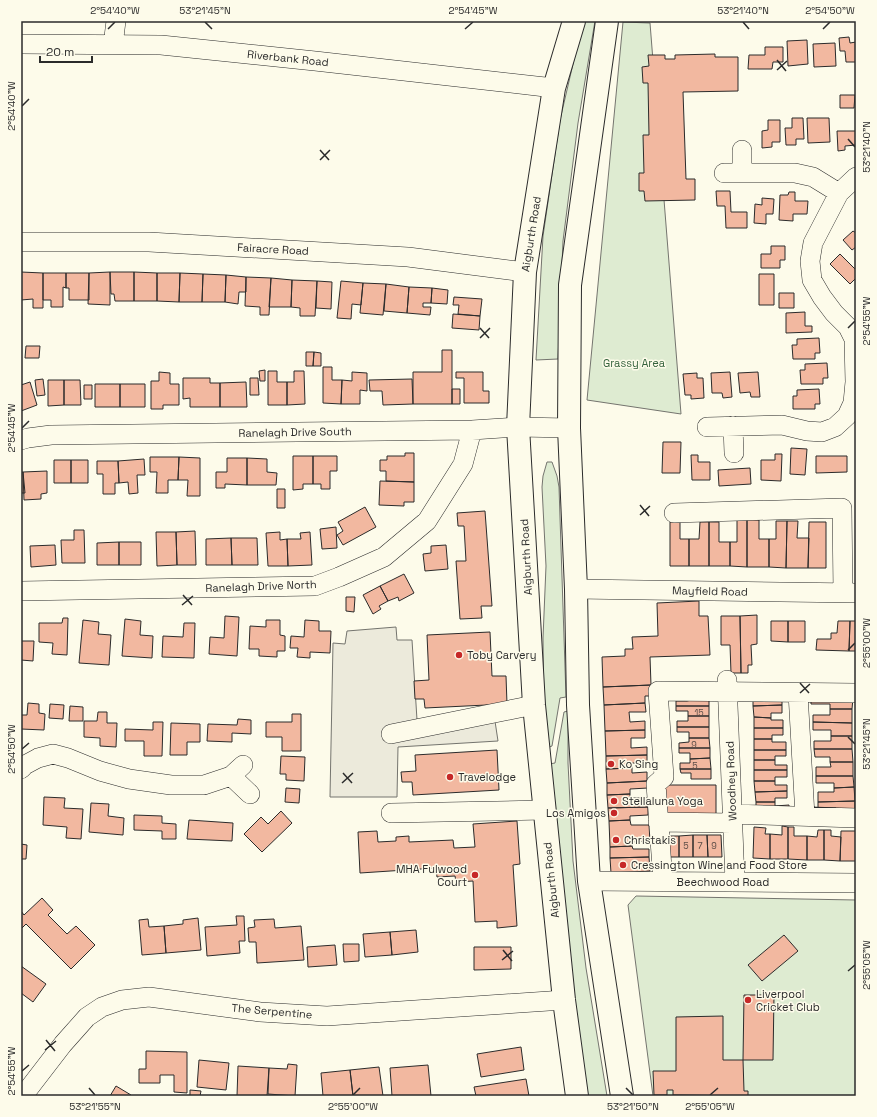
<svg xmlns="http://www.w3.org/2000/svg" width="877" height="1117" font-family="'Space Grotesk',sans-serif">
	<rect width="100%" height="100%" fill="#fdfbea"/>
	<path fill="#deebd1" stroke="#74746e" d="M583,21H595L578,123L563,241L558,359L536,360L543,236L560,120Z
		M623,22L650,23L681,414L587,400Z
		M547,462H552L557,476L559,487L566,697L560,698L552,746L547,748L544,717L543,638L546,566L542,487L543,476Z
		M568,711V763L573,861L586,968L607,1096H585L549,764L555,763L564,712Z
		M636,896L856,900V1096H653L628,905Z"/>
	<path fill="#eceadb" stroke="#74746e" d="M396,627L397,640H412L417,720L493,708L498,741L398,747L397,797H330L333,643L345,644L347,631Z"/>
	<path fill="#f2b8a0" stroke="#2b2b2b" d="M849,37L850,43L856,42V62H846L845,51H840L839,38Z
		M807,40L808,64L788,66L787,41Z
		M835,43L836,66L814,67L813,44Z
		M765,47H783V62H773L772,69H748L749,55H765Z
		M715,54V57H738V91L683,92L686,179H695V200L645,201L644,191H639V173H644L643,135H649L648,83H643L642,67L649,66L648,55H665V59H675V55Z
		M840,95H855L854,108H840Z
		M792,118H803L804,139H796V145H786L785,128H792Z
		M807,118H829L830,142L808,143Z
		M768,120H780V142H772V147L762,148V131L768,130Z
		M837,131H856V145L845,146V150L838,151Z
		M716,191H730L731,212H747V228H726L725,206H717Z
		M789,192H795V201H808L807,214H793V221L779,220L780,195H788Z
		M762,198L774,199L773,214H766V224L754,223L755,204L762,205Z
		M853,231L856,233V247L852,250L843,240Z
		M771,246H785V260H780V268H761V254H771Z
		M840,254L856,270V278L850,284L830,264Z
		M21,272L43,273V308H33V299L21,300Z
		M110,272H134V301H115L114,294H111Z
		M110,272V305L88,304L89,273Z
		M134,272L157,273V301H134Z
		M43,273H66V288L63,287V307H51V300H43Z
		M66,273H89V300H69V288H66Z
		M157,273H180L179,302L157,301Z
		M180,273L203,274L202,302H179Z
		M203,274L226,275L225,302H202Z
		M759,274H774V305H759Z
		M226,275L246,277V292H239L238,304L225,302Z
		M246,277L271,278L269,315H260V307L245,306Z
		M271,278L292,280L291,307H269Z
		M292,280L317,281L315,316H300V308L291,307Z
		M317,281L332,282L331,309L316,308Z
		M341,281L363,283L361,305L352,304L351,319L337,318Z
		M363,283L386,284L383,315L360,313Z
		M386,284L409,287L407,313L384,311Z
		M409,287L432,288L431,303H423V307H431L430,315L407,313Z
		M432,288L448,290L447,304L431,303Z
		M779,293H794V308H779Z
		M454,297L482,299L480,316L458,314L459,305H453Z
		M805,312V326H812V332L786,333V313Z
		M453,314L480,316L479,330L452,328Z
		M819,338L820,353H815V359H793L792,345H797V339Z
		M26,346H40L39,358H25Z
		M442,350H452V404H413V372H442Z
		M306,352H314L313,366H306Z
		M314,352L321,353V366H313Z
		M827,363L828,378H823V384H801L800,370H805V364Z
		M323,367H332V380H342L341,404L323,403Z
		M265,370V381H260L259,371Z
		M268,371H277V382H287V405H268Z
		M294,371H304L305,404L287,405V382H294Z
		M159,372L170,373V384H179V405H163V409H151V381H159Z
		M352,372L367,373V391L360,390V404H341L342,380L352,381Z
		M456,372H483V391H489V403H464V378H456Z
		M730,372L732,397L723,398L722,393H712L711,373Z
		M758,372L760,397H751L750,392L740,393L738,373Z
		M697,373V378H703L704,398L691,399V395H685L683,374Z
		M183,378H210V383H220V407H190V398L183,399Z
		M250,378H258L259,395H250Z
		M43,379L45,395L37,396L35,380Z
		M412,379L413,404L383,405L382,391H370L369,380Z
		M48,380H64V405L48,406Z
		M64,380H80L81,405H64Z
		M30,382L37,405L21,411V385Z
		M246,382L247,407H220V383Z
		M95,384H120V407H95Z
		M120,384H145V407H120Z
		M84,385H92V399H84Z
		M452,389H460V404H452Z
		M819,389L820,404H815V409H793V396H797V390Z
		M663,442H681L680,473H662Z
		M791,448L807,449L805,475L790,474Z
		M405,453H414V482L386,481V471H380V460H387V456H405Z
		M775,454H782L781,481L761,480V460H775Z
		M691,455H698V462H710V480H692Z
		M293,456H313V484H303V489L293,490Z
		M313,456H337V471H330V489H321V484H313Z
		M816,456H847V472L816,473Z
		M150,457H179L178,480H168V493H156L157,472H150Z
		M179,457L200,458V496H187L188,480H178Z
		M227,458H247V485L225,484V488H216V472H227Z
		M247,458L267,459V472L277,473L276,485H247Z
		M144,459L145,475H137L138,493L129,494L128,482L119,483L118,461Z
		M54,460H71V483H54Z
		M71,460H88V483H71Z
		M97,461H118L119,483H115V494H103V474H97Z
		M750,468L751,484L719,486L718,470Z
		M47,471V493L41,494V499L24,500L23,472Z
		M21,472H23L25,493H21Z
		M380,481L414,482V502H404V506L379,505Z
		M277,489H285V508H277Z
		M365,507L376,527L343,545L337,535L343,531L338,522Z
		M485,511L492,606H481L482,618L460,619L456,561H466L464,526H458L457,513Z
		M737,519H747V567L730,566V542H737Z
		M747,519L759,520V539H769V567H747Z
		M776,521H787L786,568L769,567V539H776Z
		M787,521H798L797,538H809L808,568H786Z
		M670,522H680V539H689V566H670Z
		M700,522H709V566H689V539H699Z
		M709,522H719V542H730V566H709Z
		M809,522H826V568H808Z
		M336,527L337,548L322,549L320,529Z
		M74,530H84L85,563H62L61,540H74Z
		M195,531L196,565H177L176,532Z
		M156,532H176L177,565L157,566Z
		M280,532V540L287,539L288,566H268L266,533Z
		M310,532L312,565L288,566L287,539H301L300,533Z
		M231,538L232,565H206V539Z
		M231,538H257L258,565H232Z
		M119,542V565H97V543Z
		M119,542H141V565H119Z
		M55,545L56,565L31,567L30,546Z
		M446,545L448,569L425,571L423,554L431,553V546Z
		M404,574L414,593L399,601L398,597L388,601L380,586Z
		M380,586L388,601L379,606L381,609L373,614L363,595Z
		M346,597H355L354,612L346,611Z
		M699,601V616H708L710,655L650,657L651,685L603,687L602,657L625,656V649H633L632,637L658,636L657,603Z
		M757,615V644L751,645L752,665H748V673H741L740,616Z
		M225,616L239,617L237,656L209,654L210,637L224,638Z
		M721,616H740L741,673H731L730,645H721Z
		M63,618H68L67,655L52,654L53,643L39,642V623H62Z
		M125,619L141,621L140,635L153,636L152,658L122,656Z
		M83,620L99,622L98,634L111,635L109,665L79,663Z
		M266,620H280V635L285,636V651H277V657L259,656V649H249L250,626L266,627Z
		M305,620L319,621V631H331L330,653L310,652V658L297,657L298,648H290L291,636L304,637Z
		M771,621H788V642L771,641Z
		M788,621H805V642H788Z
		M838,621H850L849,651L816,650L817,639H831V633H837Z
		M850,621H856V651H849Z
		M184,623H195L194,658L162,657L163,636L183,637Z
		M490,632L492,676H506L507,704L425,708L424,699H415L414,681L429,680L427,635Z
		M21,641H34L33,661L21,660Z
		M651,685V696H645V703L604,705L603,687Z
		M753,695L782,699V705L753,706Z
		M709,696V706H676V701H687Z
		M811,697L853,698L852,709H830V704H811Z
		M28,703L39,704V713L45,714L44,730L21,729V715H27Z
		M645,703L646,712H629L630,722L645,721V730L605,731L604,705Z
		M50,704L64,705L63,719L49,718Z
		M782,705V713H771V718L754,717L753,706Z
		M70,706L83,707V721H69Z
		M676,706H709V716H688V711H676Z
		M830,709H852V723L813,722V715H830Z
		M98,712H107V723H117L116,747L100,746V738L84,737V721H97Z
		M292,714H301V751H282V737H266V722H292Z
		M688,716H709V727H677V721H688Z
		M754,717L771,718V720H783V728H754Z
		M238,719L251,720V734L232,733V742L207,741L208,724L237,725Z
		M153,722H163L162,756H144V741H125V729L153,730Z
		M813,722L852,723V736H831V730H813Z
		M171,723L200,724V742H187V755H170Z
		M677,727H709V738H689V732H677Z
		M754,728H783V735H772V739H754Z
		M645,730V738H631V748L647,747V755L606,756L605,731Z
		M831,736H852V749H814V741H831Z
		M689,738H709L710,748H679V743L689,742Z
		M754,739H772V742H786V750H754Z
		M679,748H710V758L690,759V753H679Z
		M814,749H852L853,762H830V757H815Z
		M497,750L499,790L413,795L412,782H402L401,772L416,771L415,755Z
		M754,750H786V756H775V760H754Z
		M647,755V763H632V768L606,769V756Z
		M281,756L305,757L304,781L286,780V774H280Z
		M710,758L711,769H680V763H690V759Z
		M754,760H775V765H787V770H754Z
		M830,762H853V776H816V767H831Z
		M632,768V773L647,772V781L607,783L606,769Z
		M680,769H711V779H691V773H681Z
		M754,770H787V777H775V781H754Z
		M816,776H853L854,787L834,788V783H816Z
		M647,781L648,788L630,789V794L607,795V783Z
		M754,781H775V785H787V791L755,792Z
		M663,785H716V817H663Z
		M854,787L855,801L818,802V792H834V788Z
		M286,788L300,789L299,803L285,802Z
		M787,791V798H775V802H756L755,792Z
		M630,794V798H647L648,807L608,808L607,795Z
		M44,797L65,798L64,808L83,809L81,839L66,838L67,827L43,825Z
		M855,801V813L836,814V808H818V802Z
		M756,802H775V806L789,805V811L756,812Z
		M91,803L109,804L108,816L124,818L123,835L89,832Z
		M648,807V815L630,816V820L609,821L608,808Z
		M281,811L292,823L262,852L244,834L261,817L268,824Z
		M134,815L162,816V823L176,824V839H162V831L134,830Z
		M189,820L233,823L232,841L187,839Z
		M630,820L631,825H649L650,841L632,842V846L610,847L609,821Z
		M517,821L520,864L513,865L517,926L497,928V921L475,922L473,881L456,882L455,876L437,877L436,868L360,873L358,832L377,831L378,842L396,841V837L409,836V842L453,840L454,848L475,847L473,824Z
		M782,826L788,827V859H770V834L782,835Z
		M754,827L766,828L765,834H770V859L753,858Z
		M788,827H794V836H807V860L788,859Z
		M818,830H824V860H807V836L817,837Z
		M824,830H831V836L841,837L840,861L824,860Z
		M841,831H856V861H840Z
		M693,835H707L708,857H693Z
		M693,835V857H679V836Z
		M707,835H721L722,857H708Z
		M665,836H679V857H665Z
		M21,844L27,845L26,859H21Z
		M632,846L633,849H649V857L610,858V847Z
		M649,857L650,871L611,873L610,858Z
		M42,898L53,910L48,915L67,934L76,926L95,945L71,969L26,924L21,929V911L24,915Z
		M236,916H244L245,941H239L240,953L207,956L205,927L237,925Z
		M198,918L201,950L166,953L164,926L183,924V920Z
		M148,919L149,927L164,926L166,953L142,955L139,920Z
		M274,919L275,928L301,926L304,960L257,963L256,942H249L248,928L255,927L254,920Z
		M416,930L418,952L392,955L390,932Z
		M390,932L392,955L365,957L363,934Z
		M784,935L798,951L762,981L748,965Z
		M343,944H359V961L344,962Z
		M335,945L337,965L308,967L307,947Z
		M474,947H511V969L474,970Z
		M21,966L46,984L33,1002L21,993Z
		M744,995H774L773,1060H743Z
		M723,1016V1060H743L744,1091H748V1096L673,1095V1090H667V1095H654L653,1071H676V1017Z
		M521,1047L524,1070L481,1077L477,1054Z
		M146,1051L187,1052V1093L174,1092V1075H160V1083H139V1069H146Z
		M199,1060L229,1063L226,1090L197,1087Z
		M288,1064L297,1065L295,1096L268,1094L269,1068L287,1069Z
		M428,1065L431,1096H392L390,1068Z
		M238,1066L269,1068L267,1096H237Z
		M379,1067L383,1096H353L350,1070Z
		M350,1070L353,1096H323L321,1073Z
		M526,1079L529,1096H476L474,1087Z
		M116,1086L131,1095L130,1096H110Z
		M190,1090L201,1091L200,1096H190Z"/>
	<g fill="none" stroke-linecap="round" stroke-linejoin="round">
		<g stroke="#2b2b2b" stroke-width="20">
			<path id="minor" d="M21,44L161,45L315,61L554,88
				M113,45L116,21
				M742,150V173
				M724,173H795L813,177L839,193
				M21,242H149L408,257L525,272
				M733,426L734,453
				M707,427L782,425L807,431L822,432L835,427L847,416L853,403L855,382L854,339L848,327L834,313L822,297L812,280L810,261L813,243L839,193L856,177
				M21,440L28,438L51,435L472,430L518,427L569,428
				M674,513L842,508L843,593
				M576,589L856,593
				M21,591L315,586L339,577L384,557L427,521L463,464L472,430
				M727,680L735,882
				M798,693L805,816
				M391,734L534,705
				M21,769L25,765L38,758L53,754L68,758L100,771L129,779L171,785H204L231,776L243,765
				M231,776L250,794
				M391,813L544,810
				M732,814L856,818
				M658,822L732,823
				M589,881L856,883
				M663,882L656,784L664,777L658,691L856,693
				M23,1096L63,1044L87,1017L102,1007L122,1000L149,997L260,1012L327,1016L564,1000"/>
		</g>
		<g stroke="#2b2b2b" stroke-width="24">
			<path id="highway" d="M574,21L554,88L525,272L518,427L534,705L564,1000L577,1096
				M607,21L570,285L569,428L576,589L578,705L589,881L622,1096"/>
		</g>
		<use href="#minor" stroke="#fdfbea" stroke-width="19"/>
		<use href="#highway" stroke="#fdfbea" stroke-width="22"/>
	</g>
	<path fill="none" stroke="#2b2b2b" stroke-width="1.5" d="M205,22L212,29M743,22L749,29M108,29L115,22M465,29L473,22M823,29L830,22M777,60L786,71M777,70L787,61M22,106L29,99M848,139L855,147M320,150L329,160M320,160L330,150M480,328L489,338M848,328L855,321M480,338L490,328M22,428L29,421M640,505L649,516M640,515L650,506M183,595L192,605M182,605L193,596M848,650L855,643M800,683L809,693M800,693L810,684M848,737L855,744M22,749L29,743M343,773L352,783M342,783L353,773M503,950L512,961M502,960L513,951M848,971L855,965M46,1040L55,1051M45,1050L56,1041M22,1071L29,1065M89,1088L95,1095M626,1088L633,1095M353,1095L360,1088M710,1095L718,1088"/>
	<g fill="#c62828" stroke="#fdfbea" stroke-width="1.5">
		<circle cx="459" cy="655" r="4"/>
		<circle cx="611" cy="764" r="4"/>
		<circle cx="450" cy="777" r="4"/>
		<circle cx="614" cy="801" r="4"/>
		<circle cx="614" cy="813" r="4"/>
		<circle cx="616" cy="840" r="4"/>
		<circle cx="623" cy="865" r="4"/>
		<circle cx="475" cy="875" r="4"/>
		<circle cx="748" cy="1000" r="4"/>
	</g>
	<g text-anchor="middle" stroke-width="3" stroke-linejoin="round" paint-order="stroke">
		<g font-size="9" fill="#5d4e48">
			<text x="699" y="716">15</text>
			<text x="694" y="748">9</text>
			<text x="695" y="769">5</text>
			<text x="686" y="849">5</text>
			<text x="700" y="849">7</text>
			<text x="714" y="849">9</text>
		</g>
		<g font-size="11" fill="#2b2b2b" stroke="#fdfbea">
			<text transform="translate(288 58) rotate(6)" y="4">Riverbank Road</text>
			<text transform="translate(531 234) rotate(-81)" y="4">Aigburth Road</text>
			<text transform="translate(273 249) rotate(3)" y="4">Fairacre Road</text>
			<text transform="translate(295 432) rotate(-1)" y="4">Ranelagh Drive South</text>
			<text transform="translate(526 557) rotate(-93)" y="4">Aigburth Road</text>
			<text transform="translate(261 586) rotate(-2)" y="4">Ranelagh Drive North</text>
			<text transform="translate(710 591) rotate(1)" y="4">Mayfield Road</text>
			<text transform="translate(731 781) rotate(-92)" y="4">Woodhey Road</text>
			<text transform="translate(551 880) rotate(-96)" y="4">Aigburth Road</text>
			<text x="723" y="886">Beechwood Road</text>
			<text transform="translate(272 1011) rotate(5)" y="4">The Serpentine</text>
		</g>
		<g font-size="11" fill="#34623c" stroke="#fdfbea">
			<text x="634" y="367">Grassy Area</text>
		</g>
		<g font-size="11" fill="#2b2b2b" stroke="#fdfbea" text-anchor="start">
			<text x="467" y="659">Toby Carvery</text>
			<text x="619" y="768">Ko Sing</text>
			<text x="458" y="781">Travelodge</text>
			<text x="622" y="805">Stellaluna Yoga</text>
			<text x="606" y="817" text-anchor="end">Los Amigos</text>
			<text x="624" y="844">Christakis</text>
			<text x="631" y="869">Cressington Wine and Food Store</text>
			<text x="467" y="873" text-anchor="end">MHA Fulwood<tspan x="467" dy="13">Court</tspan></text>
			<text x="756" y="998">Liverpool<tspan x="756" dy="13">Cricket Club</tspan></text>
		</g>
	</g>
	<rect width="877" height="1117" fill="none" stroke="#fdfbea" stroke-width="44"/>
	<path d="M40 56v6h52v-6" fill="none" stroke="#2b2b2b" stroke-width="2"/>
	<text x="46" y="56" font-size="12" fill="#2b2b2b" stroke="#fdfbea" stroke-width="3" paint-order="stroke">20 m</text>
	<rect x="22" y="22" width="833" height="1073" fill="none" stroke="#2b2b2b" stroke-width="1.5"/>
	<g font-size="10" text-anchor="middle" fill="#2b2b2b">
		<text x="115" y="14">2°54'40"W</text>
		<text x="205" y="14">53°21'45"N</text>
		<text x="473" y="14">2°54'45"W</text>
		<text x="743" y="14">53°21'40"N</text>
		<text x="830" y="14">2°54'50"W</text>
		<text transform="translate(11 106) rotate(-90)" y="4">2°54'40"W</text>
		<text transform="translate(866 147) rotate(-90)" y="4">53°21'40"N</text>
		<text transform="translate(866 321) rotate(-90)" y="4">2°54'55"W</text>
		<text transform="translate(11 428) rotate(-90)" y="4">2°54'45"W</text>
		<text transform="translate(866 643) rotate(-90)" y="4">2°55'00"W</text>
		<text transform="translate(866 744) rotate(-90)" y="4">53°21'45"N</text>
		<text transform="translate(11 749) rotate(-90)" y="4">2°54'50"W</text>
		<text transform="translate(866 965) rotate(-90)" y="4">2°55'05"W</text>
		<text transform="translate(11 1071) rotate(-90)" y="4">2°54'55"W</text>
		<text x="95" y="1110">53°21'55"N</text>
		<text x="353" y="1110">2°55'00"W</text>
		<text x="633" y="1110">53°21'50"N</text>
		<text x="710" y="1110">2°55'05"W</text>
	</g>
</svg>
